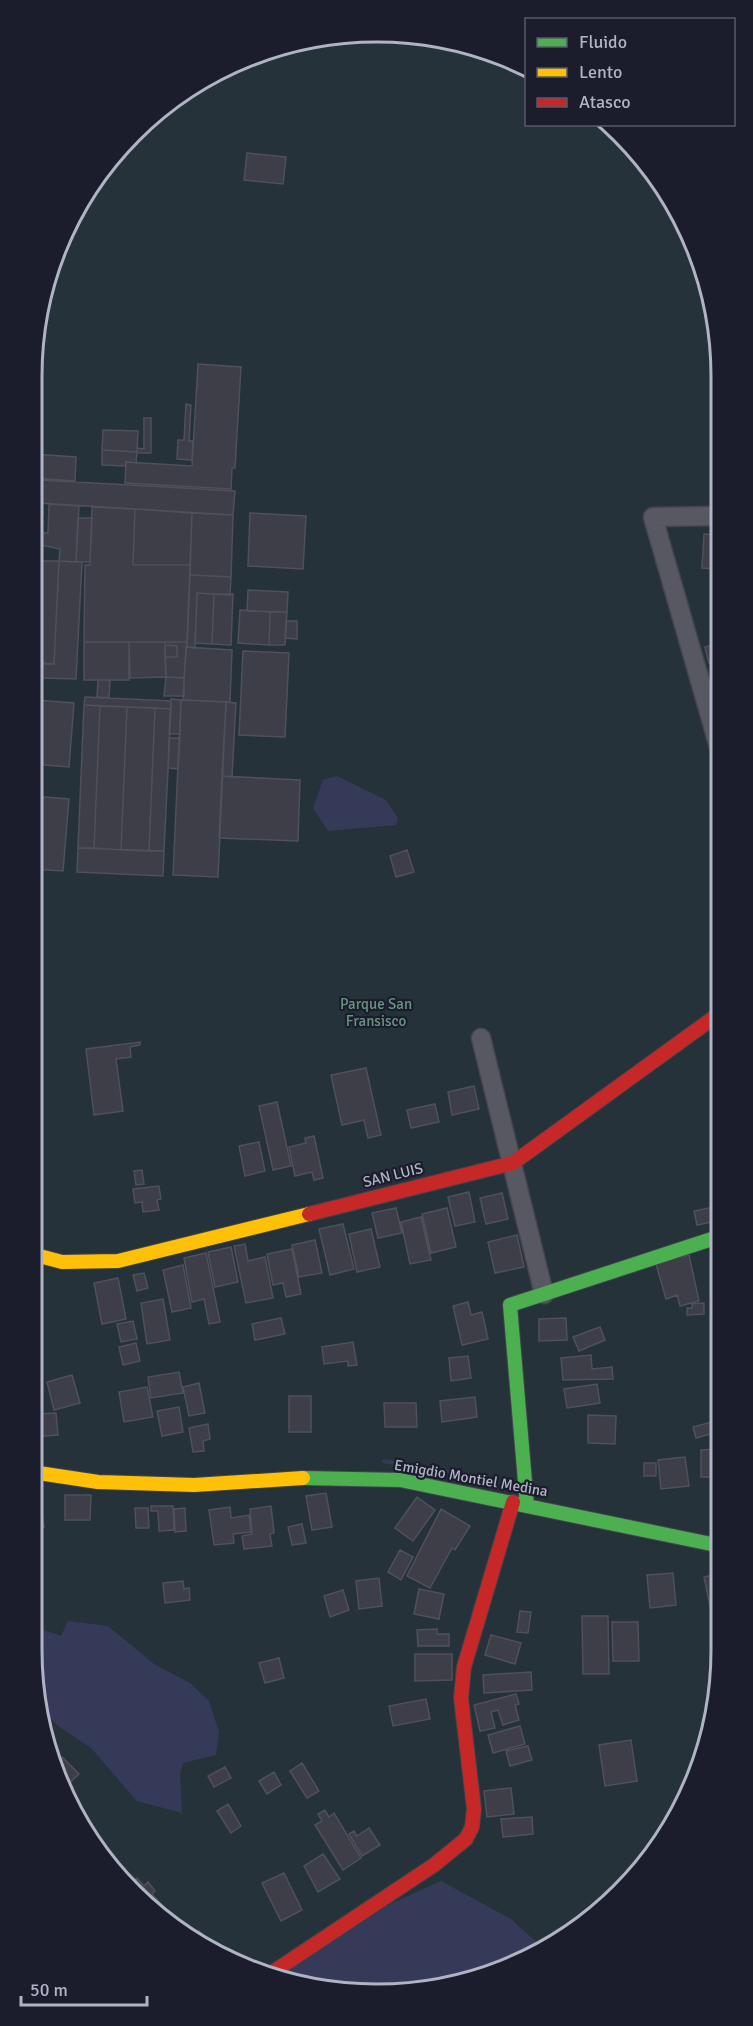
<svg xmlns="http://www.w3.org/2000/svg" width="753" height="2026" font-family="Signika,sans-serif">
	<rect width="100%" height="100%" fill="#272832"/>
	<path fill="#253239" d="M332,34L466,43L526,71V124L608,125L636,149L695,244L718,331L721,1649L710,1739L650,1859L568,1937L444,1988L331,1991L204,1948L117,1877L50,1761L32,1649V377L43,287L103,166L204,78Z"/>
	<path fill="#363a59" d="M337,776L386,800L398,818L396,825L328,831L313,808L323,780Z
		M383,1459L475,1474V1477L382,1463Z
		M68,1621L108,1626L154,1664L190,1683L209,1701L219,1732L216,1755L183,1763L180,1774L182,1813L137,1801L91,1748L58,1726L41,1708L32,1638L44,1630L61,1636Z
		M441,1881L511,1919L542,1947L444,1988L331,1991L282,1975L390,1904Z"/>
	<path fill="#3d3e48" stroke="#4f505a" stroke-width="1.5" d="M247,153L286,157L283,184L244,180Z
		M198,364L241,367L235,468H232L231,489L125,483L126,462L192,466Z
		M186,404L191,405L189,441H193L192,460L177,459L178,440H184Z
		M144,418H151V453H137V448L144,449Z
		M103,430L138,431L137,452L102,450Z
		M102,450L137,452L136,463L126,462L125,466L102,465Z
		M33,454L76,457L75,481L32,478Z
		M40,480L235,491L233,515L38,503Z
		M49,504L79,506L76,562L59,561L60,549L36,544L37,533H48Z
		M92,507L135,509L133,565H190L187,642H84L85,565H90Z
		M135,509L192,513L190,565H133Z
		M192,513L233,515L231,577L190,575Z
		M250,513L306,516L303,569L248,566Z
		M78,518H92L90,562H76Z
		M704,534L719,535V569L702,568Z
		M32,561H59L54,664L32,663V621H35L37,585H32Z
		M59,561L82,562L76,679L42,678L43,663L54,664Z
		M190,575L231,577L230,595L197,593L195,648L187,647Z
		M248,590L288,592L287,612L247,611Z
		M197,593L214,594L212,644L195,643Z
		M214,594H233L231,645L212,644Z
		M240,610L270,612L269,645L238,643Z
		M270,612H287L285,645H269Z
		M286,621H297V639L285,638Z
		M84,642H129V680H84Z
		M129,642H165L166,677L130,678Z
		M165,642H187L184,678L166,677L165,657H177V646L165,645Z
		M719,643V660L709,663L705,647Z
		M165,645L177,646V657H165Z
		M186,647L232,650L230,702L183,700Z
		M243,651L289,653L285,737L239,735Z
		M166,677L184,678V696H164Z
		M98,680H110L109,698L97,697Z
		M85,697L171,701V709L84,705Z
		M171,699L181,700L180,734H169Z
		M36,700L74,703L69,767L32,764Z
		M181,700L226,702L218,877L173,875Z
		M226,702L236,703L232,777L222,776Z
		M84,705L100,706L94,848H78Z
		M100,706L127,707L121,850L94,848Z
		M127,707L155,708L149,851L121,850Z
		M155,708L171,709L164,851H149Z
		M169,738H180L178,769L168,768Z
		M222,776L300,780L298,841L219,838Z
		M32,796L69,799L63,871L32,869Z
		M78,848L164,851L163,876L77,872Z
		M407,850L414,872L396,877L390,856Z
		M140,1042V1045L130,1047L131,1057L116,1059L123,1111L94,1115L86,1049Z
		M366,1068L381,1135L368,1138L364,1120L342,1125L331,1075Z
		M474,1086L479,1109L452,1115L448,1092Z
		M277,1102L291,1166L273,1170L259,1106Z
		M435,1104L439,1122L411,1128L407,1110Z
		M314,1136L323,1178L314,1180L312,1172L295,1176L289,1147L306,1143L305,1138Z
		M259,1142L265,1171L245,1176L239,1146Z
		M142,1170L144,1184L136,1185L134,1171Z
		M159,1186L161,1199L157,1200L159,1210L143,1212L142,1202L135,1203L133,1189Z
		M469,1192L475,1222L455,1226L448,1197Z
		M502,1193L508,1219L486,1224L480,1198Z
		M717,1197H720L721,1220L697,1225L694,1211L719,1206Z
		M396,1208L402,1233L378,1238L372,1213Z
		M447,1208L456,1247L431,1253L422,1214Z
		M421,1217L431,1260L410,1264L401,1222Z
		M343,1224L354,1269L330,1275L319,1229Z
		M371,1229L380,1267L357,1272L349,1234Z
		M517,1235L524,1267L495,1273L488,1242Z
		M315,1240L322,1273L299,1277L292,1245Z
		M245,1244L248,1261L265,1257L273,1298L246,1303L234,1246Z
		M231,1247L238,1282L215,1287L208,1252Z
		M292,1249L301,1294L286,1297L283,1283L273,1285L267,1254Z
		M206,1253L220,1322L209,1324L204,1299L192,1302L184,1258Z
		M689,1255L699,1301L680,1306L677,1295L666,1299L656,1264Z
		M183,1265L191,1308L172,1312L163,1270Z
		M144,1273L148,1288L137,1291L133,1275Z
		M118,1278L126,1319L102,1324L94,1283Z
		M163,1299L170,1340L147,1344L141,1303Z
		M468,1302L471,1315L482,1312L488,1339L462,1345L453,1306Z
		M704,1303V1314L687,1315V1308H692V1304Z
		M281,1318L285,1334L255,1340L252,1324Z
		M566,1318L567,1340L539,1341V1319Z
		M133,1321L137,1339L121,1342L117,1324Z
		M600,1327L605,1340L579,1351L573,1337Z
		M353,1342L357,1365L348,1366V1361L324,1364L322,1347Z
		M136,1343L140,1361L123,1365L119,1347Z
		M591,1355L592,1369L612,1367L613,1379L563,1380L561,1358Z
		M468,1356L471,1378L451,1381L449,1358Z
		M179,1372L183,1393L151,1398L148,1377Z
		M72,1375L80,1403L54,1410L47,1382Z
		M721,1375V1431L696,1438L693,1427L719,1420L717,1376Z
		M199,1383L205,1413L189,1416L183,1387Z
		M597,1384L600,1403L567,1408L564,1389Z
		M147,1387L153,1417L124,1422L119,1392Z
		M289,1396H311V1432H289Z
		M475,1397L477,1417L442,1422L440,1401Z
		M384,1403H416L417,1427H385Z
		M179,1407L183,1432L162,1436L157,1411Z
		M56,1413L58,1435L32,1437V1414Z
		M588,1415L616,1416L615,1444L588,1443Z
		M208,1424L210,1439L203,1441L204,1451L193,1452L189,1428Z
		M721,1449V1477H701V1450Z
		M685,1457L689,1486L661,1489L658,1460Z
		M644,1463H656V1476H644Z
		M38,1489L44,1527L32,1529V1490Z
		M326,1493L332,1527L312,1530L306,1496Z
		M65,1495H91L90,1520H65Z
		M417,1497L435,1510L413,1541L395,1528Z
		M151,1506H173L174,1530L159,1531L158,1511H151Z
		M271,1506L274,1533L270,1534L272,1546L244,1549L242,1536L252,1534L250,1509Z
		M230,1507L231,1518L249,1515L251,1532L233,1534L234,1543L214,1545L209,1510Z
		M135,1508H148L149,1528H136Z
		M185,1508L186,1531L175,1532L174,1509Z
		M441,1509L470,1526L455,1550L452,1548L430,1588L407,1576Z
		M302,1524L306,1543L292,1545L288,1527Z
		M400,1550L413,1557L401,1580L388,1572Z
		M673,1573L676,1605L650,1608L647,1575Z
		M718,1574L721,1592V1638L717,1639L704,1577Z
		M379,1578L382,1606L359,1609L356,1581Z
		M183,1581L184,1589L189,1588L190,1600L165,1603L163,1583Z
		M419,1589L444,1594L439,1619L414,1614Z
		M343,1590L349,1610L330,1617L324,1596Z
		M520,1611L531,1612L528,1633L517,1632Z
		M582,1616H608L609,1674H583Z
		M612,1622H638L639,1661H613Z
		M437,1629V1634H449V1646H418L417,1630Z
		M491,1635L521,1643L515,1664L485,1655Z
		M415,1654H452V1680L415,1681Z
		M279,1658L284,1678L265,1683L259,1663Z
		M531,1672L532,1690L484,1693L483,1675Z
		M516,1694L519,1704L515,1705L519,1720L503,1725L498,1710L491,1712L495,1728L480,1731L474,1705Z
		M426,1699L430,1719L393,1726L389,1706Z
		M520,1726L525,1744L493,1753L488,1735Z
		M631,1740L637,1781L605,1786L599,1745Z
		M528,1746L532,1760L510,1766L506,1751Z
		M62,1757L79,1774L65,1787L53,1767Z
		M302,1763L319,1791L307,1798L290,1771Z
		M225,1767L231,1778L214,1787L208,1776Z
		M274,1772L281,1785L267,1794L259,1781Z
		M511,1788L514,1814L487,1817L484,1791Z
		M228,1804L241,1826L231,1833L217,1811Z
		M325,1810L329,1817L334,1813L361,1858L343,1870L315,1825L322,1821L318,1814Z
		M532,1817L533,1834L503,1837L501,1819Z
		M369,1828L380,1845L362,1856L349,1834L354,1831L357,1836Z
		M323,1854L340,1879L318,1892L304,1866Z
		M284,1873L302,1910L281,1921L262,1883Z
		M137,1878L144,1886L148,1882L155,1891L152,1894L161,1904L156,1909L128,1886Z
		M199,1931L215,1948L212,1951L192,1938Z"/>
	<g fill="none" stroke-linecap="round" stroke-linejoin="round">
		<g stroke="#44454d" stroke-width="21">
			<path id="street" d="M719,516L653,517L719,747
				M481,1038L544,1294"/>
		</g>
		<g stroke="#42434c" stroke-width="16">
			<path id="fast" d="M303,1478L400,1480L721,1546
				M527,1505L510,1305L721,1236"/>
		</g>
		<g stroke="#42434c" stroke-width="16">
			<path id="slow" d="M32,1254L62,1262L118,1261L309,1214
				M32,1472L98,1482L194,1485L303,1478"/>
		</g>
		<g stroke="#42434c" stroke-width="16">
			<path id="jam" d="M309,1214L513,1163L720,1013
				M273,1972L434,1865L466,1839L472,1827L474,1809L461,1698L464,1667L513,1502"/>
		</g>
		<use href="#street" stroke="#575861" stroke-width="18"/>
		<use href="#fast" stroke="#4caf50" stroke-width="14"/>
		<use href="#slow" stroke="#ffc107" stroke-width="14"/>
		<use href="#jam" stroke="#c62828" stroke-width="14"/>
	</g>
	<g text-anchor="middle" stroke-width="4.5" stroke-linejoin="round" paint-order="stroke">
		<g font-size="15" fill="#69947f" stroke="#1b1d2d">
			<text x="376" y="1009">Parque San<tspan x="376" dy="17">Fransisco</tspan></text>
		</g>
		<g font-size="15" fill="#b0b3c4" stroke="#1b1d2d">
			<text transform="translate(393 1175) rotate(-14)" y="5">SAN LUIS</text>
			<text transform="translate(471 1478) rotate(10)" y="5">Emigdio Montiel Medina</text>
		</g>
	</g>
	<path d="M0 0H753V2026H0ZM376 42H377A334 334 0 0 1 711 376V1650A334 334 0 0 1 377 1984H376A334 334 0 0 1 42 1650V376A334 334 0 0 1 376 42Z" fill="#1b1d2d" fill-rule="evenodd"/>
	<path fill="none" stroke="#b0b3c4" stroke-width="3" d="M376 42H377A334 334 0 0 1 711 376V1650A334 334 0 0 1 377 1984H376A334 334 0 0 1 42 1650V376A334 334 0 0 1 376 42Z"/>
	<rect x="525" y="18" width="210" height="108" fill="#1b1d2d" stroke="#575969" stroke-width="1.5"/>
	<rect x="537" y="38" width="30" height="9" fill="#4caf50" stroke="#575969" stroke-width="1.5"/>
	<text x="579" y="48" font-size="18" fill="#b0b3c4">Fluido</text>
	<rect x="537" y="68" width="30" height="9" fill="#ffc107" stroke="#575969" stroke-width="1.5"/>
	<text x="579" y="78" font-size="18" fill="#b0b3c4">Lento</text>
	<rect x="537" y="98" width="30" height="9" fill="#c62828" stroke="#575969" stroke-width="1.5"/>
	<text x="579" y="108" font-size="18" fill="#b0b3c4">Atasco</text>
	<path d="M21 1996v9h126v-9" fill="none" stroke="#b0b3c4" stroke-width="3"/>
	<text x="30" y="1996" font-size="18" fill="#b0b3c4" stroke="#1b1d2d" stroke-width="4.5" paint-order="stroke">50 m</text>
</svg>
